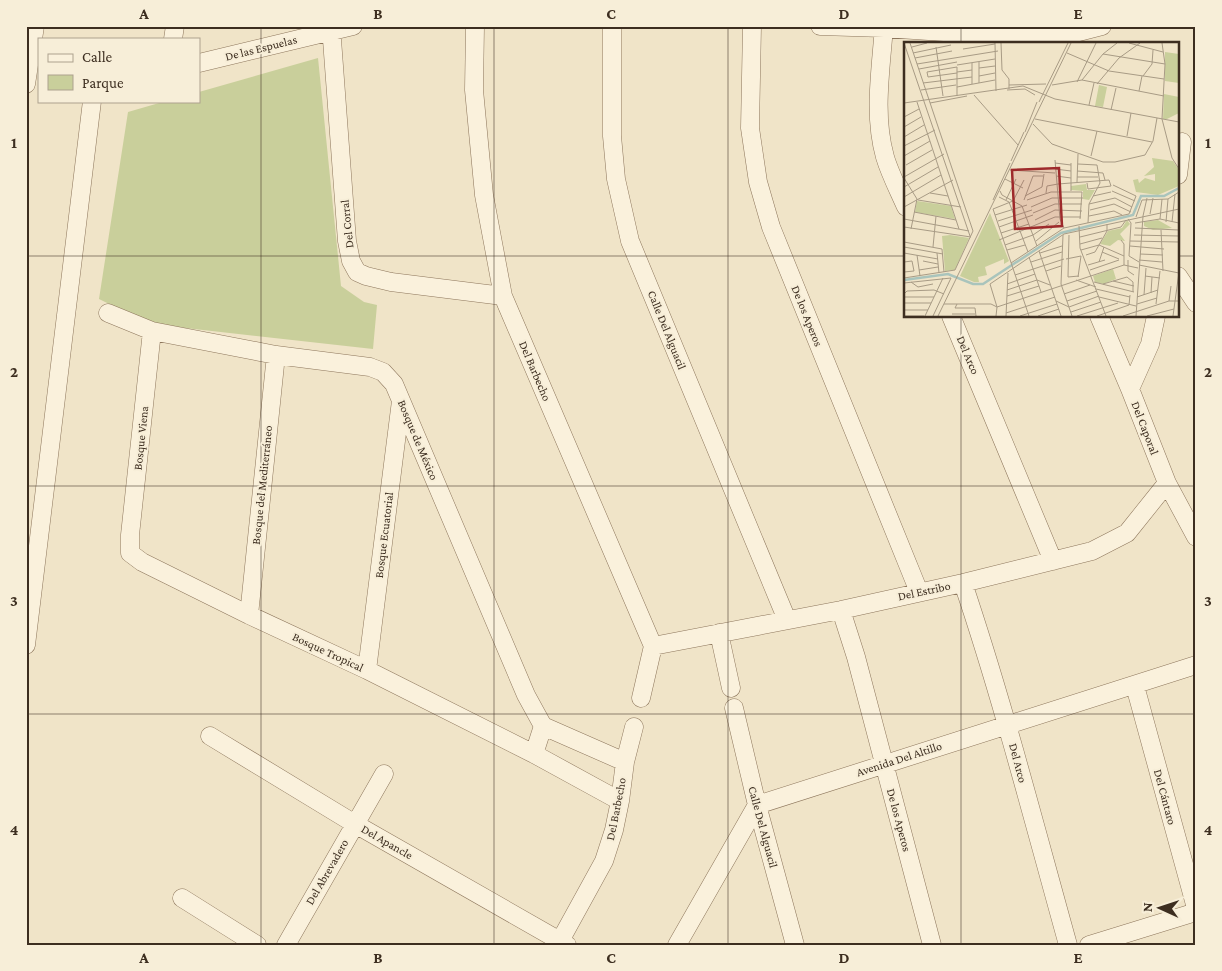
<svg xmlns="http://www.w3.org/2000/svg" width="1222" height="971" font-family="'Crimson Pro',serif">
	<rect width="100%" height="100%" fill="#f0e4c8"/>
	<path fill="#c9cf9b" d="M318,58L341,286L364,302L377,305L373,349L150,324L99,299L128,112L166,101H199V92Z"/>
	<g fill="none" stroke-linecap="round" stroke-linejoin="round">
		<g stroke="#8d765c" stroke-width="19">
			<path id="minor" d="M331,26L347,241L351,261L357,272L366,276L391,282L503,296
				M475,26L474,90L484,195L503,296L653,646L641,698
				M612,26V136L616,179L630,241L787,620
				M752,26L750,128L758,182L771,227L919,592
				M820,26L884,28L1019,37L1067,35L1102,26
				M884,26C881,69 873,115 885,157C890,174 899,191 906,207
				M173,39L175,26
				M199,63L353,26
				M26,84L35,26
				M1178,175L1182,142
				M1178,276L1196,303
				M108,313L152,331L276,355L370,367L383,372L394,384L526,695L543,726
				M951,316L1053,561
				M1099,316L1130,389L1167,483L1196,537
				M152,331L130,535V553L142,562L249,615L367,670L534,754L543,726
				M1130,389L1150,344L1156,316
				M963,583C1003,702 1034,823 1068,945
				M841,610L856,657L932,945
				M249,615L276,355
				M719,633L731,688
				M26,645L92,101
				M653,646L841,610L963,583L1092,551L1127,533L1167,483
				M367,670L401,401
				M1135,686L1196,908
				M734,708L757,805L795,945
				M543,726L625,762
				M210,736L355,824L567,945
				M534,754L620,801
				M182,898L257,945
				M560,941L604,861L614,830L620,801L625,762L634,727
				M286,945L384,774
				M677,945L757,805L1196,665
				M1089,945L1196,912"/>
		</g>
		<use href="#minor" stroke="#faf1dc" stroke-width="18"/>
	</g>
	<path fill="none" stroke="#3d2e20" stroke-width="1" stroke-opacity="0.55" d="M261,26V945M494,26V945M728,26V945M961,26V44M26,256H906M1178,256H1196M961,316V945M26,486H1196M26,714H1196"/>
	<g text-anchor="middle" stroke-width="4" stroke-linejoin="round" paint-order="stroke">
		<g font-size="12" fill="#3d2e20" stroke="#f7eed8">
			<text transform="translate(261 48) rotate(-14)" y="4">De las Espuelas</text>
			<text transform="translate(347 224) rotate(-96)" y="4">Del Corral</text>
			<text transform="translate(807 316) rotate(68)" y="4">De los Aperos</text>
			<text transform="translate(667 330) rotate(68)" y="4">Calle Del Alguacil</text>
			<text transform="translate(968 355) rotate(67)" y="4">Del Arco</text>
			<text transform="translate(535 371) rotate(67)" y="4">Del Barbecho</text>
			<text transform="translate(1145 428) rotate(69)" y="4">Del Caporal</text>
			<text transform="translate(141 438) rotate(-84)" y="4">Bosque Viena</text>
			<text transform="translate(418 440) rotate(67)" y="4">Bosque de México</text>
			<text transform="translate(262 485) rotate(-84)" y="4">Bosque del Mediterráneo</text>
			<text transform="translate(384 535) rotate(-83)" y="4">Bosque Ecuatorial</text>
			<text transform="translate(924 591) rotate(-12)" y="4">Del Estribo</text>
			<text transform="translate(328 652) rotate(25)" y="4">Bosque Tropical</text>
			<text transform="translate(899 759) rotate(-18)" y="4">Avenida Del Altillo</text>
			<text transform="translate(1018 763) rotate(75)" y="4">Del Arco</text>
			<text transform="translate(1165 797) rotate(75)" y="4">Del Cántaro</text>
			<text transform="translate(616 809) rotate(-79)" y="4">Del Barbecho</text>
			<text transform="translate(899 820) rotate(75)" y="4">De los Aperos</text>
			<text transform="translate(763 827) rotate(75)" y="4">Calle Del Alguacil</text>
			<text transform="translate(387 842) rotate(30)" y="4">Del Apancle</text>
			<text transform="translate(327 872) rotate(-60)" y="4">Del Abrevadero</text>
		</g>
	</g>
	<g transform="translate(904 42)">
		<rect width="275" height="275" fill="#f0e4c8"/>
		<path d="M261,10L275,12V41L261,39ZM195,43L203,45L199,65L191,64ZM260,52L275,55V71L263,77H259ZM248,116L269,119L275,128V144L254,153L232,150L229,138L234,137L235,141L241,136L251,139V132L240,134L250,125ZM182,142L183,148H191L185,158L179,157V149L167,148V144ZM13,159L47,164L51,177L11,170ZM86,171L105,219L100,222V217L81,225L83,233L74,235L75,240H70L56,234ZM223,178L226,182L216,192L221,199L214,198L206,204L196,202L204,189L218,186ZM254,178L268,186L249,188L240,184V180ZM46,193L65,196L51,228L41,229L38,194ZM209,227L212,237L199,242L191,240L189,234Z" fill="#c9cf9b"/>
		<path fill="none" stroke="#a9c4bc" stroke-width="2.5" d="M0,238L44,232L69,242H79L157,191L229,173L237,154H260L275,146"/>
		<path fill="none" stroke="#a89b85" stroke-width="1" d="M0,1L66,194M91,1L92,49M97,1L98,28L105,37V47M225,1L259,10M258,1L261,22L258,77L268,116L275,127M8,5L23,1M32,5L39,54M59,7L91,2M9,11L47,3M163,11L205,29L260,37M199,12L261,22M11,16L48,9M75,20V41M68,21V42M13,22L94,9M53,23L91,17M53,25L23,30L24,35L53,31M53,25V54M75,26L91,24M15,27L53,20M53,30L68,28M75,34L91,31M239,34L248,22L249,8M178,38L260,54M173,40L192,1M19,41L68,35M193,42L215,16L236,1M105,43L142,42M148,43L178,38L199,12L213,1M53,45L91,38M17,48L52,43M103,48L121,47L131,53M235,49L238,34M70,53L114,103M13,60L55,187M135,60L164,1M0,61L119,44L151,57L275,80M26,61L63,54M185,63L190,41M207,68L212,46M0,75L15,67M131,77L248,100M129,82L148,102L199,120H211L241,113L249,99L253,76M0,85L17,75M121,90L133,60M223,94L227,71M0,95L20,83M0,104L31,88M0,114L26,99M187,114L193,89M151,118L156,177L160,186M107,119L120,90M151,121L167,123M174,122L193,123M2,123L28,108M151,127L167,129M106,128L151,131M173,129L199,131L201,138M152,134L167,136M0,135L40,112M173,135H194M0,136L13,157M101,137L119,146M173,140L174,112M0,145L34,125M96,149L98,153L118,164L133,204M167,149V121M208,149L231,159M26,151L44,154M142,151L143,144L154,142L205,138L207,144L184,147L183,141M121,154L138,145L140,132M189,154L207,150M0,155L37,133M95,155L105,160L124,210M14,158L57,165M89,158L106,121M102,158L112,137M120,158L129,134H139M123,158L147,150H178L176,177M185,162L211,156L228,165M0,165L49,138M127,165L148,156H179M89,167L125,274M89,167L109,159L120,138M186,168L210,162L227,170M10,170L52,178M129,171L151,162H178M246,172L249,156M91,173L123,163M185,174L210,169L218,173M232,175L238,158L264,157L275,150M0,177L65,189M224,177L227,181L225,214L235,220M256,177L258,157M131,178L151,168L178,169M94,179L128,168M262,180L264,157M268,180L271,152M184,181L185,162L196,141L193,123M231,181L256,177L275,181M175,184L176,206L202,274M0,185L67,195M95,185L129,173M231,186L275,188M7,187L13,157M257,188L259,229M97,191L125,182M159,193L157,242L168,274M165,193L164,235L175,234M230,193L275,194M176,195L217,185L222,178M95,198L151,175H177M217,198L220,202V223M132,199L155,180M226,199L275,200M0,200L38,207L40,230M176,202L198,196M101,203L129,193L145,182M226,204L260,207M0,205L39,212M29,205L32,174M103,208L121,203M177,208L195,203L220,214M135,209L157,274M198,210L215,217M0,211L34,217M33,211L35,231M136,211L158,204M236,212L259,213M13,213L16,234M182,213L191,210L203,189V182M125,215L137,250M162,217L177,214M224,218V229L230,233M235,218L258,220M19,219L34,222M0,220L8,219L10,229L0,230M127,220L158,210M195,220L200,205M107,221L160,186L225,172L232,154L209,143M184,223L201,218M235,223L275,231M15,228L34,225M186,228L215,218M142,229L157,224M111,233L160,217M241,234L256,236M174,235L177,214M0,236L51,228L69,189L6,1M172,238L192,245M209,239L230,244M7,240L14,245L29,242M190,240L230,250M0,241L47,236L29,274M103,242L131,232M199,242L223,235L229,240V250M192,247L226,255M103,248L133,238L146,243M247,251L248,235M0,252L3,249L30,248L40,252M160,252L186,243M240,253L242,226M103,254L135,244M0,255H30M195,255L232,264M233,255L254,248M152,259L165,265L195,254M163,259L193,249M265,259L267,244M0,261H27M40,262H87L93,265L220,223L234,226M53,262L51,266H71L72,274M233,262L253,256M252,262L256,229M0,268H24M167,270L197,260M102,271L151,255M48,272H71M0,274H20M21,274L39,236M34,274L167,1M92,274L93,265L86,242L160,192L275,167M102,274L104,231M116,274L153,262M134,274L155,267M173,274L214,261M193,274L225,263L226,253M219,274L265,259H275M232,274L239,174L243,156M243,274L270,267M269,274L275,230"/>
		<path fill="#9e2a2b" fill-opacity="0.15" stroke="#9e2a2b" stroke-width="2.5" d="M155,126L158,184L111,187L108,128Z"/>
		<rect width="275" height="275" fill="none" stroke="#3d2e20" stroke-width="2.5"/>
	</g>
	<rect width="1222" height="971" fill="none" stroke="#f7eed8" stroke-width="55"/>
	<rect x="38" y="38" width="162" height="65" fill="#f7eed8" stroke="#ada18e"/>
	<rect x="48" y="54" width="25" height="8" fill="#faf1dc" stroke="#ada18e"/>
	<text x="82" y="62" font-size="15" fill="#3d2e20">Calle</text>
	<rect x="48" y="75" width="25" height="15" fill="#c9cf9b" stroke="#ada18e"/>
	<text x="82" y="88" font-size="15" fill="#3d2e20">Parque</text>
	<g transform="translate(1160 908) rotate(273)" stroke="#f7eed8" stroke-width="4" paint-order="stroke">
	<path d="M0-4L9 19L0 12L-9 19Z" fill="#3d2e20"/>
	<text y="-8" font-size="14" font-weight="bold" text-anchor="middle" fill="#3d2e20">N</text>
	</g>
	<rect x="28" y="28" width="1166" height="916" fill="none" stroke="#3d2e20" stroke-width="2"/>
	<g font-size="16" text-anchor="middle" font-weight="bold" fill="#3d2e20">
		<text x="144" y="19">A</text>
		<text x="378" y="19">B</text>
		<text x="611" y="19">C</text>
		<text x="844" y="19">D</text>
		<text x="1078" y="19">E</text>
		<text x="14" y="148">1</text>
		<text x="1208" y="148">1</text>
		<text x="14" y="377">2</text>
		<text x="1208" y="377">2</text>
		<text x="14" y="606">3</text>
		<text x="1208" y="606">3</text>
		<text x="14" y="835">4</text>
		<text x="1208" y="835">4</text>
		<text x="144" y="963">A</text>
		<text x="378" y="963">B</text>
		<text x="611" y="963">C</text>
		<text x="844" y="963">D</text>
		<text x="1078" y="963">E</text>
	</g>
</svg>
